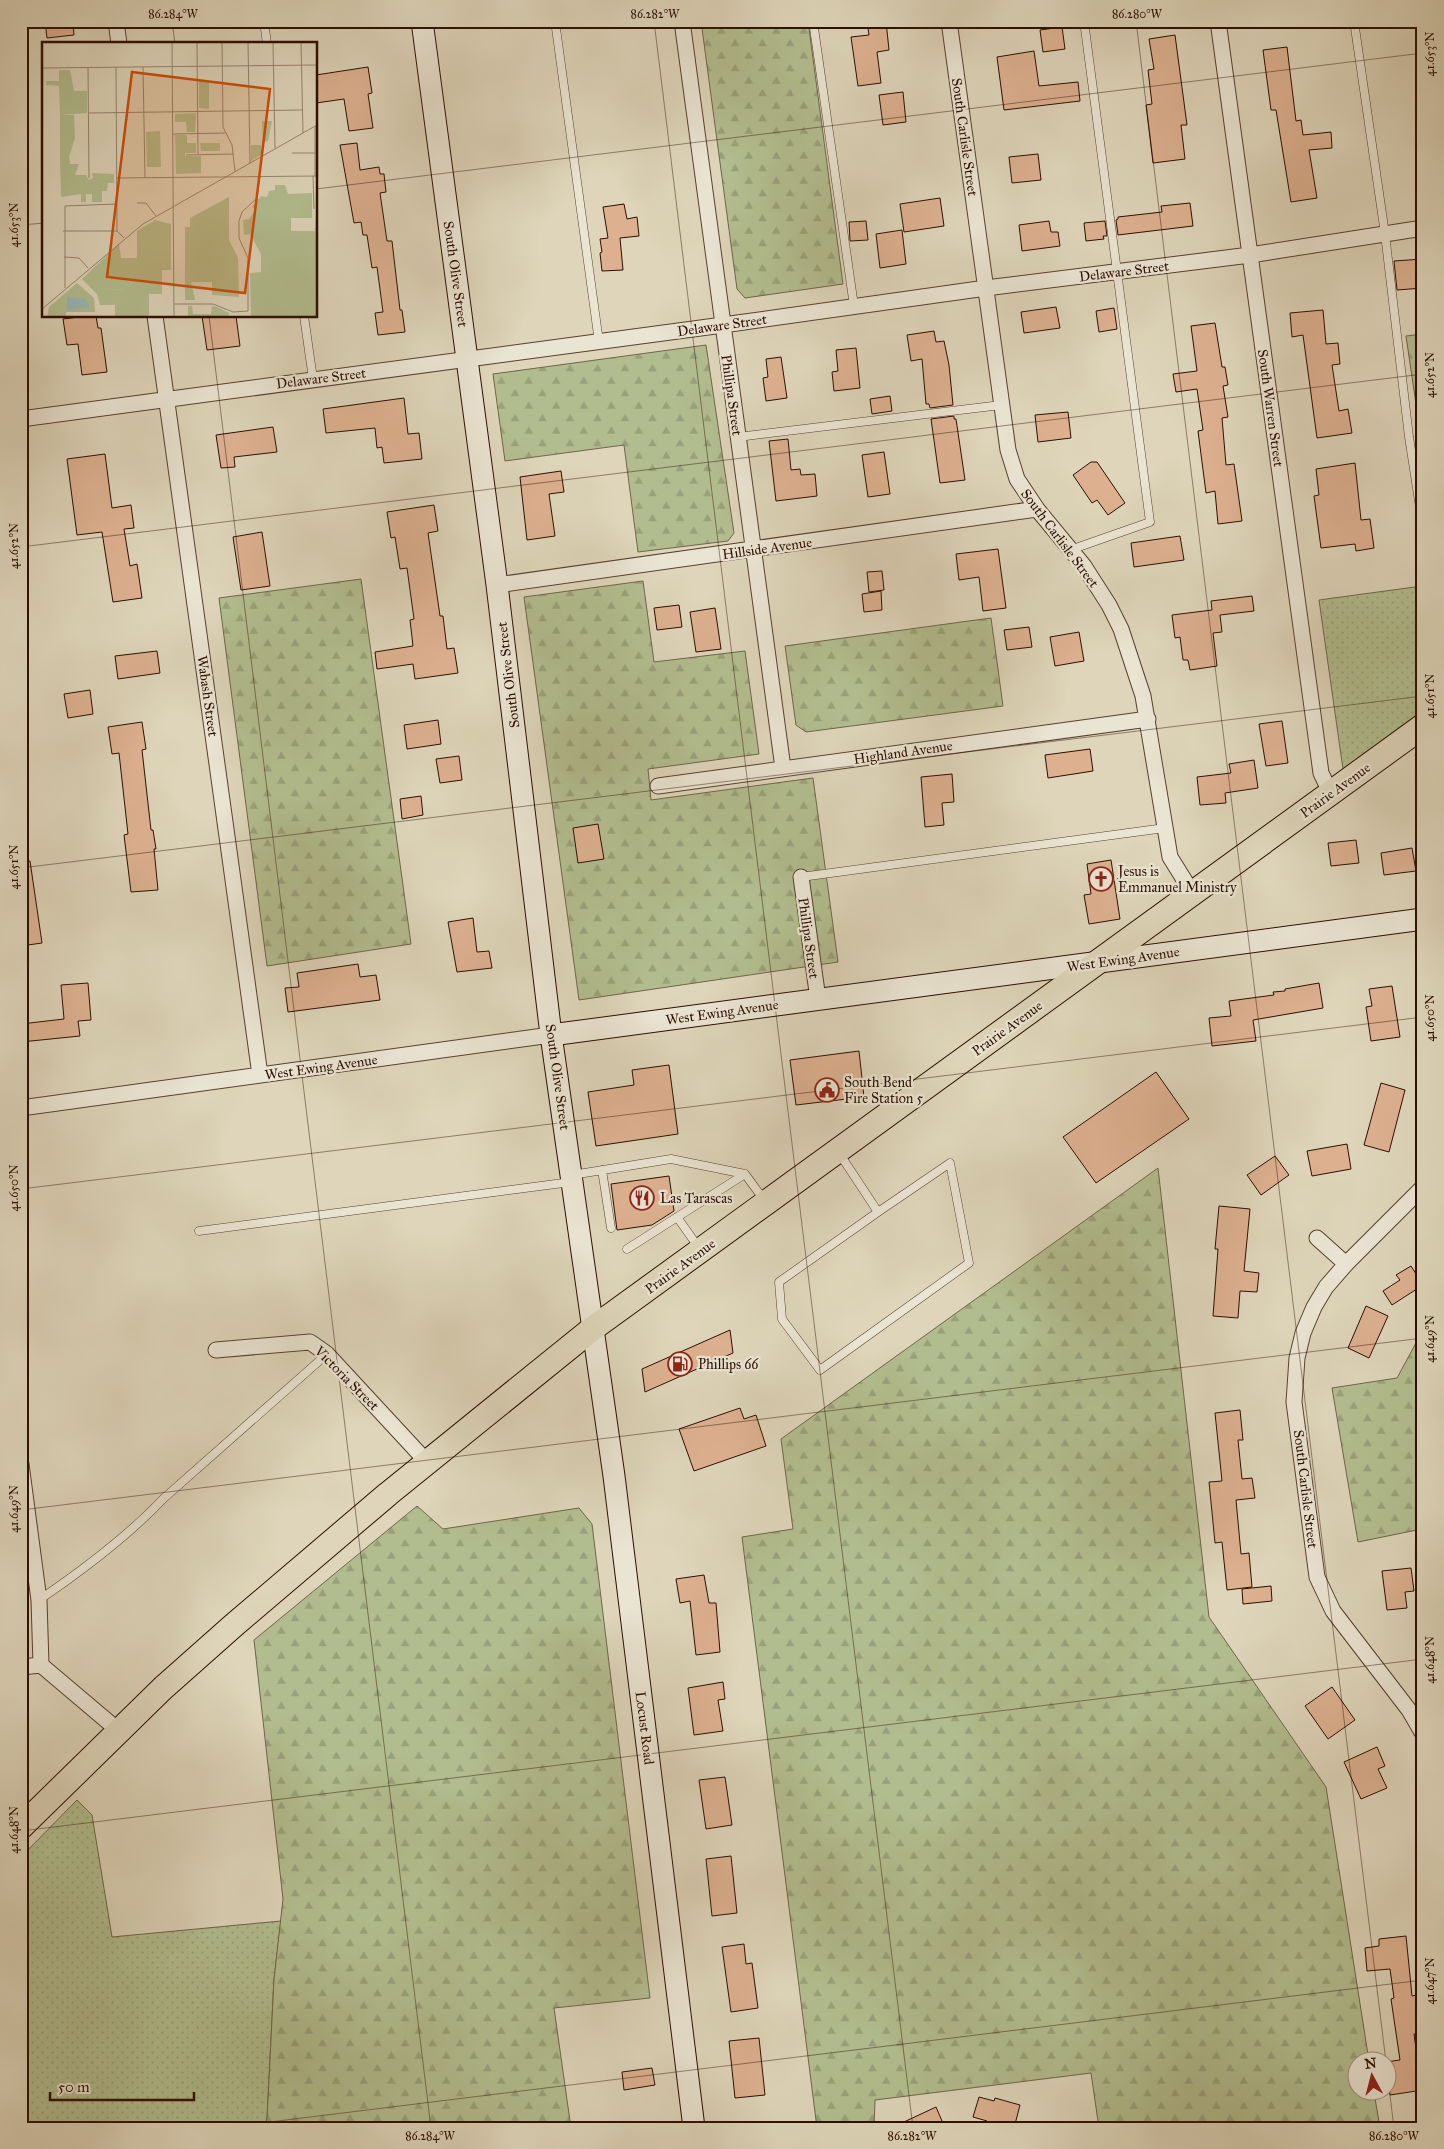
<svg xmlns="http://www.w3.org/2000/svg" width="1444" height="2149" font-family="'IM FELL Great Primer',serif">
	<defs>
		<pattern id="grass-dots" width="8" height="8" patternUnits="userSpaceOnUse" patternTransform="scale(1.25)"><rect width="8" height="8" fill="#b2bd8f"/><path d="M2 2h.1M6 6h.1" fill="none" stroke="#99a17a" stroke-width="1.8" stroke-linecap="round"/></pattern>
		<pattern id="forest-firs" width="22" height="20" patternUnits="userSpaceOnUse" patternTransform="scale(1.25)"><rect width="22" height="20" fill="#b2bd8f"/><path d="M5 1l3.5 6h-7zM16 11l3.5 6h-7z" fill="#99a17a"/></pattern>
	</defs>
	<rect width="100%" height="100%" fill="#ded5ba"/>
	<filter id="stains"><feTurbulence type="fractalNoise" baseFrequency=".004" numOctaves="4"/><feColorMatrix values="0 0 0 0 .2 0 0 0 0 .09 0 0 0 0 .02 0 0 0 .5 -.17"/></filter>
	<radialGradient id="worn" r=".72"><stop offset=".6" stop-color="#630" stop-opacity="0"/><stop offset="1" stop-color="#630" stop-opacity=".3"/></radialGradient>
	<path fill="url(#grass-dots)" stroke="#6f6648" d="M1422,586L1423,710L1343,769L1319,600Z
		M77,1800L92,1815L112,1937L281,1921L274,1979L267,2119L264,2128H21V1857Z"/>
	<path fill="url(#forest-firs)" stroke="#6f6648" d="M701,21H808L843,284L745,298L737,289Z
		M1423,334V452L1406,336Z
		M706,345L734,533L728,541L638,552L624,445L505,461L493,374Z
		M361,579L411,944L267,966L219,598Z
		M643,581L654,662L745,651L759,754L648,769L651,800L813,778L838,962L579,1000L524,597Z
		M991,618L1003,706L806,732L796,725L785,646Z
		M1158,1168L1209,1617L1326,1787L1369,2061L1356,2062V2092H1374L1380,2128H1099L1091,2073L875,2100L874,2128H817L742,1537L793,1529L781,1439Z
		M1423,1330V1536L1417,1530L1358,1542L1332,1388L1397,1378Z
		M417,1506L443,1529L579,1508L592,1524L650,1998L554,2008L571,2128H264L267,2119L274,1979L283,1899L254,1640Z"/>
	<path fill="#ddb190" stroke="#2c0e00" d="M45,21H73L74,35L47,38Z
		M867,21H886L889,50L877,52L881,83L858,86L851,37L869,35Z
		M1062,27L1065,49L1043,52L1040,30Z
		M1175,35L1187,125H1181L1185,159L1153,163L1146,105L1152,104L1148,70L1154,69L1149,39Z
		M1287,47L1296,121L1301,120L1303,135L1331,132L1332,148L1309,150L1317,198L1291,202L1276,110H1271L1263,50Z
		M1034,51L1039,86L1078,82L1080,101L1004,110L997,57Z
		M368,67L372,93L368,94L373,128L349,131L344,99L316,103V75Z
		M903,92L906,122L883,125L879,95Z
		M357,143L360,170L379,167L380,174H384L386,192L380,193L387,241H392L400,310H402L405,332L378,335L375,313L383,312L377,267L372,268L367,235H363L361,222L354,223L340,145Z
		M1038,154L1041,180L1012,183L1009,157Z
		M940,198L944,226L904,232L900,204Z
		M1190,203L1193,226L1118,235L1116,220L1118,219V217L1162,212L1161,206Z
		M624,204L627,219L637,217L639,236L620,238L623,270L602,271L600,253L602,252L600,239L608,238L603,207Z
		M866,221L868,240L850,241L849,222Z
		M1049,221L1051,232H1058L1060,246L1022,251L1019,225Z
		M1105,221L1107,236H1103L1104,239L1086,241L1084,223Z
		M902,230L906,264L880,268L876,234Z
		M1423,259V288L1397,290L1394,261Z
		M1056,307L1060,328L1024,333L1021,312Z
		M1114,308L1117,329L1099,332L1096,311Z
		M1323,310L1326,344L1338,343L1340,364L1332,365L1339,411L1348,409L1352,433L1317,438L1303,335L1292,337L1290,313Z
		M87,316H96L98,328H101L107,372L82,375L78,344L67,345L63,319Z
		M202,316H236L240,346L207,350Z
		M1215,323L1222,367H1225L1228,385L1223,386L1228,417L1222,418L1226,465L1234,464L1242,521L1218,524L1215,491L1206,493L1198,431L1203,430L1197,389L1176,392L1173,374L1197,371L1191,326Z
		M934,331L936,342L944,341L949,365L953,405L930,408L929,404H926L922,359L911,361L907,335Z
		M856,348L860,388L834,391L832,372L838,371L836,350Z
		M781,357L787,398L766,401L763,378L768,377L766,359Z
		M890,396L892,411L872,414L870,399Z
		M404,398L408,434L419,433L422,459L384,463L382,447L377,448L375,428L326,433L323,409Z
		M1068,412L1071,438L1038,442L1035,415Z
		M954,416V419H956L965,480L940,483L931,419Z
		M273,427L277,452L234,457L235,467L221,468L216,435Z
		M788,439L791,470L800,469L801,475L815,474L817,496L776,501L769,441Z
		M884,452L890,494L868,497L862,455Z
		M105,454L112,508L131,505L134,528L124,529L130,566L137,564L142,598L113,602L102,532L77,535L67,459Z
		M1091,462H1097L1125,503L1108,515L1097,500L1092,503L1073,475Z
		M1355,463L1361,520L1370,519L1374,548L1356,551L1355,544L1321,548L1314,496L1319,495L1316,469Z
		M561,471L564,492L549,494L555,536L527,540L520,477Z
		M434,505L438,531L428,533L440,616H443L447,649L454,648L458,673L415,679L413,664L377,669L375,652L413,646L410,620L414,619L407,568L400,569L395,537L391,538L387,512Z
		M262,532L270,586L241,590L233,537Z
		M1180,536L1184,560L1134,567L1131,543Z
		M998,549L1006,608L983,611L979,577L959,580L956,554Z
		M882,571L884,590L869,592L867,572Z
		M881,591L882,610L864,612L862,594Z
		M1252,596L1254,611L1220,615L1222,632L1213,633L1217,666L1190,670L1188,660H1183L1180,637L1175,638L1172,615L1212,610L1211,601Z
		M679,605L682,627L657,630L654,608Z
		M715,608L721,649L696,652L690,612Z
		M1029,627L1032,647L1007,650L1004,630Z
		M1079,632L1084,661L1055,666L1050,637Z
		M157,651L160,673L118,679L115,656Z
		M90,690L93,714L68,718L64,694Z
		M438,720L441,744L407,749L404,725Z
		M1282,721L1288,763L1266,766L1259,724Z
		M142,722L146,749L142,750L151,830H153L156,849H154L158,890L131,892L124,835L128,834L119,753L112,754L108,727Z
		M1090,749L1093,771L1048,778L1045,755Z
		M459,756L462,780L440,783L436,759Z
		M1254,760L1258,788L1225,793L1226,803L1200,805L1197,777L1231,773L1229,764Z
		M952,774L954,802L942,803L944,825L925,827L921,777Z
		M421,796L423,815L402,819L400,799Z
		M598,824L604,859L578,863L573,828Z
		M1356,840L1359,863L1331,866L1328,843Z
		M1412,848L1416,871L1384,875L1381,853Z
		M1111,860L1120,919L1089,924L1084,895L1091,894L1087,864Z
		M30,861L42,943L21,946V862Z
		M473,918L477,952L489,951L492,968L457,972L448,922Z
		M358,964L360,977L376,975L380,1000L288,1012L285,988L299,987L297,973Z
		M88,983L91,1020L78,1021L80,1036L21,1042V1024L64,1019L61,985Z
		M1319,983L1323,1008L1253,1020L1256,1041L1212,1046L1209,1018L1231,1016L1229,1001L1274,995L1273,992L1285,991V989Z
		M1392,986L1400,1037L1371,1041L1366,1007L1372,1006L1369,989Z
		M859,1051L864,1097L796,1105L790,1060Z
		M669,1065L678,1134L596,1146L588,1092L634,1085L632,1070Z
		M1156,1072L1189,1119L1096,1183L1063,1137Z
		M1381,1083L1405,1090L1389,1152L1364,1145Z
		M1347,1144L1351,1169L1312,1176L1307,1151Z
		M1275,1156L1289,1175L1261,1195L1247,1175Z
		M669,1176L674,1211L652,1225L617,1230L611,1184Z
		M1219,1206L1250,1209L1244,1271L1259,1273L1257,1292L1240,1291L1238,1318L1213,1316L1218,1249H1215Z
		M1411,1266L1423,1285L1392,1305L1383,1291L1400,1280L1396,1275Z
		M1366,1306L1388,1316L1369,1358L1348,1348Z
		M730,1330L733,1353L645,1392L642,1369Z
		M740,1408L744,1419L756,1415L766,1446L694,1471L679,1429Z
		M1240,1410L1243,1440H1238L1242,1479L1252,1478L1255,1498L1236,1500L1241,1554L1249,1553L1252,1587L1227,1590L1222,1542L1215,1543L1209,1482L1222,1481L1215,1413Z
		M1411,1568L1414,1591L1405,1592L1407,1608L1387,1610L1382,1571Z
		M704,1575L709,1603H716L720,1652L696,1655L690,1601L680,1603L676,1579Z
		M1271,1586L1272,1601L1243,1604L1242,1589Z
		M723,1682L725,1699L718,1700L723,1731L694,1735L688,1688Z
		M1332,1687L1355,1720L1328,1739L1305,1706Z
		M1377,1747L1385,1766L1378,1769L1387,1788L1361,1799L1344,1762Z
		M725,1777L732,1825L706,1829L699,1780Z
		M731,1856L737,1913L712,1916L706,1859Z
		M1406,1936L1412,1996L1417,1995L1422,2033L1414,2034L1419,2070L1423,2069V2090L1390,2095L1386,2062L1400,2060L1391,1999L1394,1998L1390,1969L1367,1971L1365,1948L1379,1946V1939Z
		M744,1944L746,1964L752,1963L758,2008L731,2012L722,1947Z
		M759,2038L765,2095L735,2098L729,2041Z
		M652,2068L655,2085L624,2090L622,2072Z
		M979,2097L994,2101L995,2098L1020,2105L1014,2128H985L987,2121L973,2117Z
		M936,2107L945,2128H891Z"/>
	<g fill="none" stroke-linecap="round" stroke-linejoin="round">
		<g stroke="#58402e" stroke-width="9">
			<path id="lane" d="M264,21L267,44
				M555,21L599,342
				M813,21L854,306
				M1354,21L1385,234L1409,437L1423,527
				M304,316L313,379
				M738,437L1001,405
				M1070,550L1150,522L1084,21
				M801,877L1165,828
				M839,1153L878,1212L950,1163L969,1263L820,1370L782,1319L779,1282L878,1212
				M602,1170L611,1228
				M572,1175L671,1159L745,1174L764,1200
				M677,1217L699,1248
				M199,1231L571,1182
				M627,1249L745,1174
				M39,1600C83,1570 126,1538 163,1499L327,1354"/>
		</g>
		<g stroke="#58402e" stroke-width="17">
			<path id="street" d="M116,21L119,44
				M682,21L783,768
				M949,21L1008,450L1017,479L1037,509L1084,566L1109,605L1121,629L1143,696L1170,857L1193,894
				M1218,21L1321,773L1331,794
				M155,316L260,1075
				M21,419L723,325L986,288L1250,255L1423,228
				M497,585L1037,509
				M658,786L1148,719
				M801,877L818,999
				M21,1108L551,1035
				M1423,1187L1346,1264L1326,1287L1314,1307L1303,1333L1297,1358L1294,1402L1317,1577L1333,1611L1409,1710L1423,1734
				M1317,1238L1346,1264
				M216,1350L310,1342L327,1354L427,1462
				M21,1464L39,1600L41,1665L119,1731
				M21,1667L41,1665"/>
		</g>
		<g stroke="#2c0e00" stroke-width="23">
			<path id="secondary" d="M422,21L497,585L551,1035L614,1476L694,2128
				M551,1035L1423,919"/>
		</g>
		<g stroke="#2c0e00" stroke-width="26">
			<path id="primary" d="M21,1827L163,1688L234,1625L388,1494L592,1329L1423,726"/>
		</g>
		<use href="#lane" stroke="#eae4d2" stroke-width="8"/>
		<use href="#street" stroke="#eae4d2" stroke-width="15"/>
		<use href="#secondary" stroke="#eae4d2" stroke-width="21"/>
		<use href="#primary" stroke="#ded5ba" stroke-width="24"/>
	</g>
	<path fill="none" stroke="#2c0e00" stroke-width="1" stroke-opacity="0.45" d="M172,21L175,44M654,21L913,2128M1136,21L1386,2062M316,189L1423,53M21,225L44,223M209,316L431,2128M21,547L1423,374M21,868L1423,696M21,1189L1423,1017M21,1510L1423,1338M21,1831L1423,1659M1386,2063L1394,2128M221,2128L1423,1980"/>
	<defs>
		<g id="church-ring" transform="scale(1.25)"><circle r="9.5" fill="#eae4d2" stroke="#8f2418" stroke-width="1.5"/><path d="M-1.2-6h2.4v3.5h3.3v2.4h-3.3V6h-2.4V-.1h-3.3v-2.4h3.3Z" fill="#8f2418"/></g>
		<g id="civic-ring" transform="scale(1.25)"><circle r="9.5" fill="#eae4d2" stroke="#8f2418" stroke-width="1.5"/><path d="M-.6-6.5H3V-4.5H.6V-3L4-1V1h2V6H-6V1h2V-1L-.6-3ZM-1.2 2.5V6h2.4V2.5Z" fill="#8f2418"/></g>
		<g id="restaurant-ring" transform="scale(1.25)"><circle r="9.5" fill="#eae4d2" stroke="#8f2418" stroke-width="1.5"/><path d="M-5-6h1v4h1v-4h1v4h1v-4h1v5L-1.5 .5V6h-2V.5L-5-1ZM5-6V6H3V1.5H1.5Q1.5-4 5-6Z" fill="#8f2418"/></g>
		<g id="fuel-ring" transform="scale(1.25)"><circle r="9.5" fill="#eae4d2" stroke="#8f2418" stroke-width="1.5"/><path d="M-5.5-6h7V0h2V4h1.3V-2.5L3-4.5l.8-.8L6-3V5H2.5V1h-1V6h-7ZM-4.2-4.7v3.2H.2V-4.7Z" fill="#8f2418"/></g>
	</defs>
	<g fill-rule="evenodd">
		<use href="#church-ring" x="1101" y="879"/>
		<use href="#civic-ring" x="827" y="1090"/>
		<use href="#restaurant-ring" x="642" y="1198"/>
		<use href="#fuel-ring" x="680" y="1364"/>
	</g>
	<g text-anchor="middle" stroke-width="4.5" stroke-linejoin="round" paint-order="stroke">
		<g font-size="14" fill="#2c0e00" stroke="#eae4d2">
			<text transform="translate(965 137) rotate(82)" y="5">South Carlisle Street</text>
			<text transform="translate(1124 271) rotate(-7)" y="5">Delaware Street</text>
			<text transform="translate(456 274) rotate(82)" y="5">South Olive Street</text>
			<text transform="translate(722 325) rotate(-8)" y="5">Delaware Street</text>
			<text transform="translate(321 378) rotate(-7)" y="5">Delaware Street</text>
			<text transform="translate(732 395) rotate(82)" y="5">Phillipa Street</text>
			<text transform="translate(1271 408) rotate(82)" y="5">South Warren Street</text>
			<text transform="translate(1060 538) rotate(53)" y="5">South Carlisle Street</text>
			<text transform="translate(767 548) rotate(-8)" y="5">Hillside Avenue</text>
			<text transform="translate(508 675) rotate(-97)" y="5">South Olive Street</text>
			<text transform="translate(208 696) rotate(82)" y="5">Wabash Street</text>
			<text transform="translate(903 752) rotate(-8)" y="5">Highland Avenue</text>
			<text transform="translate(1335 790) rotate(-36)" y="5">Prairie Avenue</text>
			<text transform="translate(809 938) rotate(82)" y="5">Phillipa Street</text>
			<text transform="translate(1123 959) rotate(-8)" y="5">West Ewing Avenue</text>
			<text transform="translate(722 1012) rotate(-8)" y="5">West Ewing Avenue</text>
			<text transform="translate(1007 1028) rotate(-36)" y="5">Prairie Avenue</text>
			<text transform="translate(321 1067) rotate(-8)" y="5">West Ewing Avenue</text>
			<text transform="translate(558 1077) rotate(82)" y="5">South Olive Street</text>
			<text transform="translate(680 1266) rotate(-36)" y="5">Prairie Avenue</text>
			<text transform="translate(347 1378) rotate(45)" y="5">Victoria Street</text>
			<text transform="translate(1306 1489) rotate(83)" y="5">South Carlisle Street</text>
			<text transform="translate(645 1728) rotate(83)" y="5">Locust Road</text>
		</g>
		<g font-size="14" fill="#2c0e00" stroke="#eae4d2" text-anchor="start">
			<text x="1118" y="876">Jesus is<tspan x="1118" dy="16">Emmanuel Ministry</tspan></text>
			<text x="844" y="1087">South Bend<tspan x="844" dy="16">Fire Station 5</tspan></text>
			<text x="660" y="1203">Las Tarascas</text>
			<text x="698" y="1369">Phillips 66</text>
		</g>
	</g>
	<g transform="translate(42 42)">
		<rect width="275" height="275" fill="#ded5ba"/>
		<path d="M18,73H32L33,96L27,115H18ZM209,103H219L220,112L209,119ZM77,202L79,216H95L88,244L76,248L57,246L55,252L40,237Z" fill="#b2bd8f"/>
		<path d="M17,28H28L32,49H45V71L18,73L17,44L4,43V39H17ZM157,39H167V67L157,66ZM154,71L153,90H145L144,80H133V72ZM220,79H230L226,99L221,100ZM118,89L119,125H105L104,90ZM133,93H145V101H154V111H143V114H159V131L134,132ZM158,101H178V109H159ZM18,115H27L28,122H37L33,133H44L47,138L51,136L50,131L72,132V141H66L65,149H60V160H50V152H44V160H39V152L19,155ZM233,143H243L246,152L270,151V176H249V189H273L275,155V275H209L208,231L219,230V212L208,192L202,193L201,178L207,177L214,168L210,165L219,154L225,155L227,149L233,148ZM187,155V198L196,216L197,255L170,253V240H149L153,258H143V185H148V176ZM113,178L129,182V228H120V252H107V275H73V263H58L55,251L57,246L76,248L88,244L95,214V189ZM35,241L52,256L53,270H24V275H5L7,265ZM146,264H150L151,272H169L170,264L175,265L187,271L186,275H146Z" fill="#b2bd8f"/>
		<path d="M25,255L43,257L48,265L25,268Z" fill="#97b6ba"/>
		<path fill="none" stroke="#978570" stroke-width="1" d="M130,0L132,275M155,0L156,112M180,0L181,85L190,103L193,129M206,0L208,121M231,0L233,106M259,0L261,91M74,25L75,189L82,196M101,25L103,136M0,26L275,23M46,26L47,136M47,71L260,68M273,84V134M131,92L183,91M250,111H273M144,113L191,112M271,134L272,167M74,136L275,134M95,161H104L114,174M21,189H75M22,215L37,216L46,226M23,246V164L75,162M132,262H171L191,270L206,269V216L197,196V179L200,170L215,156L218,134M0,267L101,182L275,83"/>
		<path fill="#cc4e0a" fill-opacity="0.15" stroke="#cc4e0a" stroke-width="2.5" d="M90,30L228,47L203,251L65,235Z"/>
		<rect width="275" height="275" fill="none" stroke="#2c0e00" stroke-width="2.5"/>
	</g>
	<rect width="1444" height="2149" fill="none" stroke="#ded5ba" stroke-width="55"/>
	<g transform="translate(1372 2076) rotate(353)"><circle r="24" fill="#eae4d2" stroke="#9e8e7e"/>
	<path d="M0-4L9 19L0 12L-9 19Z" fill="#8f2418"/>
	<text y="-8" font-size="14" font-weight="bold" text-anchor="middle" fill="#2c0e00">N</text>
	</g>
	<path d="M50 2092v8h144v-8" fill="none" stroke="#2c0e00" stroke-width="2.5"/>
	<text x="58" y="2092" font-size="15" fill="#2c0e00" stroke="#eae4d2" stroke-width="4" paint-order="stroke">50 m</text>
	<rect x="28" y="28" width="1388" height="2094" fill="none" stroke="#2c0e00" stroke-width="2"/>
	<g font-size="12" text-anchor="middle" fill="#2c0e00">
		<text x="173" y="18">86.284°W</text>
		<text x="655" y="18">86.282°W</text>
		<text x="1137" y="18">86.280°W</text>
		<text transform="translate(1430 54) rotate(-90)" y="4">41.653°N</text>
		<text transform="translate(14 225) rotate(-90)" y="4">41.653°N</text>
		<text transform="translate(1430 375) rotate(-90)" y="4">41.652°N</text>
		<text transform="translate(14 546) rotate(-90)" y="4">41.652°N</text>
		<text transform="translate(1430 696) rotate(-90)" y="4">41.651°N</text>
		<text transform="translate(14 867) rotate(-90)" y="4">41.651°N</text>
		<text transform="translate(1430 1018) rotate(-90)" y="4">41.650°N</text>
		<text transform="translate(14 1188) rotate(-90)" y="4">41.650°N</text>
		<text transform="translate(1430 1339) rotate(-90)" y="4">41.649°N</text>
		<text transform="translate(14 1509) rotate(-90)" y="4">41.649°N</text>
		<text transform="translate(1430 1660) rotate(-90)" y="4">41.648°N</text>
		<text transform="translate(14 1830) rotate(-90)" y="4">41.648°N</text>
		<text transform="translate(1430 1981) rotate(-90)" y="4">41.647°N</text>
		<text x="430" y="2140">86.284°W</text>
		<text x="912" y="2140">86.282°W</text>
		<text x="1394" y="2140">86.280°W</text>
	</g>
	<rect width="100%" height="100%" filter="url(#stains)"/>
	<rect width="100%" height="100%" fill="url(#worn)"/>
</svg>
